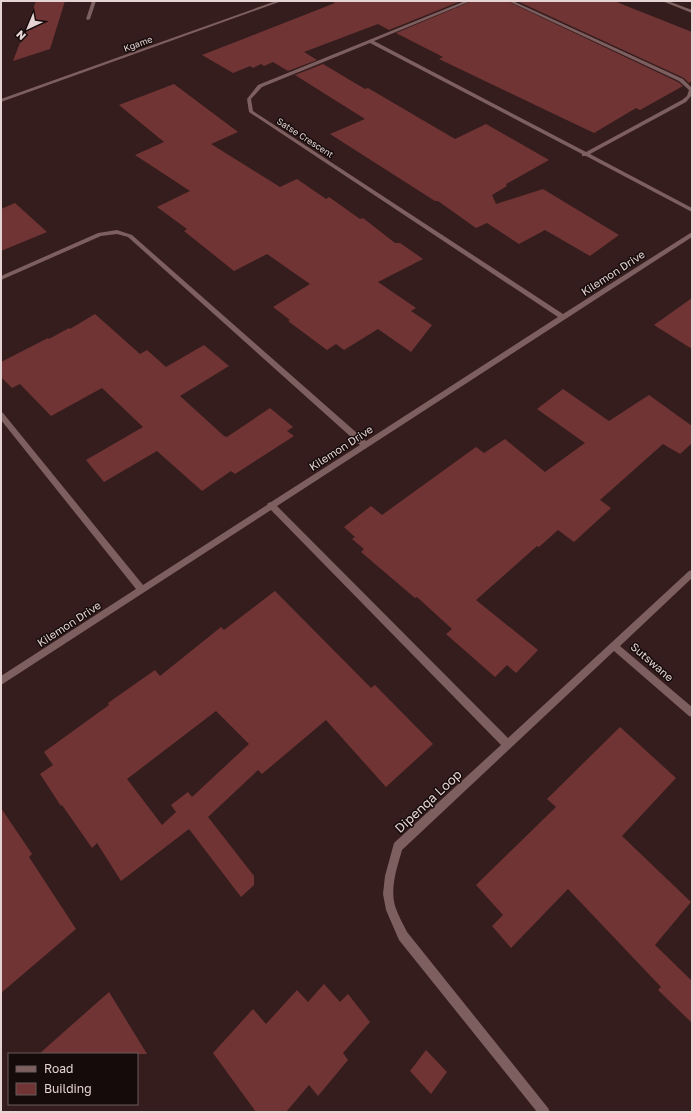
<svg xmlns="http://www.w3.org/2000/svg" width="693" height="1113" font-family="'Golos Text',sans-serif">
	<rect width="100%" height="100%" fill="#361d1d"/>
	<path fill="#703435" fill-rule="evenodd" d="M36,1H65L50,49L13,61Z
		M331,1H461L389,30L378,24L304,52L317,60L288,71L273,62L264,66L261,64L253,68L250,66L233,73L202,55L335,3Z
		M472,1H507L678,82L683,86L640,110L636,108L594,133L439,59L443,57L396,33Z
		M517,1H614L692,32V81L689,83L684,78Z
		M323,64L365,89L368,88L455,139L486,124L549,160L506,184L507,186L492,195L496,204L543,189L619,235L590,256L545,230L519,244L487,223L476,228L438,201H435L330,134L365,119L295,75Z
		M174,84L238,132L211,144L280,187L297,179L326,199L329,197L360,219L363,218L395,243H400L423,259L378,282L416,308L411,311L432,325L411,352L378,329L344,350L336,344L327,350L288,321L290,320L273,307L310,284L267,254L234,271L184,231L187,229L157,207L190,191L135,155L164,142L119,105Z
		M15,203L47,232L1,251V209Z
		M692,298V349L654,325Z
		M95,314L140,354L147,350L166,367L204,345L229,366L180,396L224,436L227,437L270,408L293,427L287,431L294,436L235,474L231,471L202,491L157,451L104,482L86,460L143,427L102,388L51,416L20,384L12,388L1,377V362L48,338L49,339L69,328L70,329Z
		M563,389L609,421L649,395L692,426V443L680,454L663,444L600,500L611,508L574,542L558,530L539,547L537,546L476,600L538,650L516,673L507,665L495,677L446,634L452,629L417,597L415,598L361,552L364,549L352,539L355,537L344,527L371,506L382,515L476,447L484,453L505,439L545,472L585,443L537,409Z
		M275,591L371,688L375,685L433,744L386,787L326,720L262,774L258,770L208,817L254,876V885L241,897L189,829L121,881L97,843L92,848L62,805L61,806L40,774L53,765L44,752L109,705L108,703L155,670L160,676L221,627L224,630ZM216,711L249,744L192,797L188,792L171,805L176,812L162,825L127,779Z
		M620,727L676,778L622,836L691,902L655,945L692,981V1023L658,990L661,987L568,889L511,948L492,926L503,915L476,885L556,807L547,799Z
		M1,808L32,854L29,857L76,929L1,993Z
		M324,984L340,1002L348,994L370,1022L343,1053L348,1060L318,1096L309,1085L286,1112H256L213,1053L253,1009L266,1024L297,990L308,1002Z
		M109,992L147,1054H39Z
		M426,1050L447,1072L431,1094L410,1071Z"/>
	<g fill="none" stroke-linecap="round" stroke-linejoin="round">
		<path fill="#7d5f5f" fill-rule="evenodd" d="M92,1H96L90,19L88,20L86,19Z
			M465,1H471L374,41L586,152L682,100L687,96L689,90L679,81L508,1H513L683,79L692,88L691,96L686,102L590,154L692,208V212L586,156H582V154L370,43L262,87L251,99L253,111L563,314L692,232V237L277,506L508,738L689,571L692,570V578L620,646L692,707V717L689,716L614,651L402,850C397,868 390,887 395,906C398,915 403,924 407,932L548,1108L550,1112H537L399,940L386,910L383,894L385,876L394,843L501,745L271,510L1,685V676L136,589L1,420V412L3,413L143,585L267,505L268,503L271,502L360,445L128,237L117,234L101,236L1,280V276L98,233L117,230L132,235L366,441L558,317L249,112L247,99L258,85Z
			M662,1H668L692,10V13Z"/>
		<path fill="#7d5f5f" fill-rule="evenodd" d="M276,1H282L1,102V99Z"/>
	</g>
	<g text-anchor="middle" stroke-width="3" stroke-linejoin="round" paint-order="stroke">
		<g font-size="9" fill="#e6d4d4" stroke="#160b0b">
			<text transform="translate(138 44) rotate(-20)" y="3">Kgame</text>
			<text transform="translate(305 138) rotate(33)" y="3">Satse Crescent</text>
		</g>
		<g font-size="11" fill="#e6d4d4" stroke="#160b0b">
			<text transform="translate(613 273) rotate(-33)" y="4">Kilemon Drive</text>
			<text transform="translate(341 448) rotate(-33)" y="4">Kilemon Drive</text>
			<text transform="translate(69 624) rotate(-33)" y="4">Kilemon Drive</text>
			<text transform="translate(652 662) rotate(41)" y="4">Sutswane</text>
		</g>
		<g font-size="13" fill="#e6d4d4" stroke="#160b0b">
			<text transform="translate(428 801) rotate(-43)" y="5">Dipenqa Loop</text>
		</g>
	</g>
	<rect width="693" height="1113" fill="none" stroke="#e6d4d4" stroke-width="4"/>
	<rect x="8" y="1053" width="130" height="52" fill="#160b0b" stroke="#695b5b"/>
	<rect x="16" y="1066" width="20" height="6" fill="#7d5f5f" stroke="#695b5b"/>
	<text x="44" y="1073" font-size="12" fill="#e6d4d4">Road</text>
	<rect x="16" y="1083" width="20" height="12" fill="#703435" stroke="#695b5b"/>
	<text x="44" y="1093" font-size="12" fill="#e6d4d4">Building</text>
	<g transform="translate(28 28) rotate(224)" stroke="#160b0b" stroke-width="3" paint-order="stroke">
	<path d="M0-3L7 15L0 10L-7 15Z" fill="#e6d4d4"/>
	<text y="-6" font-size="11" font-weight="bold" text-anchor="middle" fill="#e6d4d4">N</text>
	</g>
</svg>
